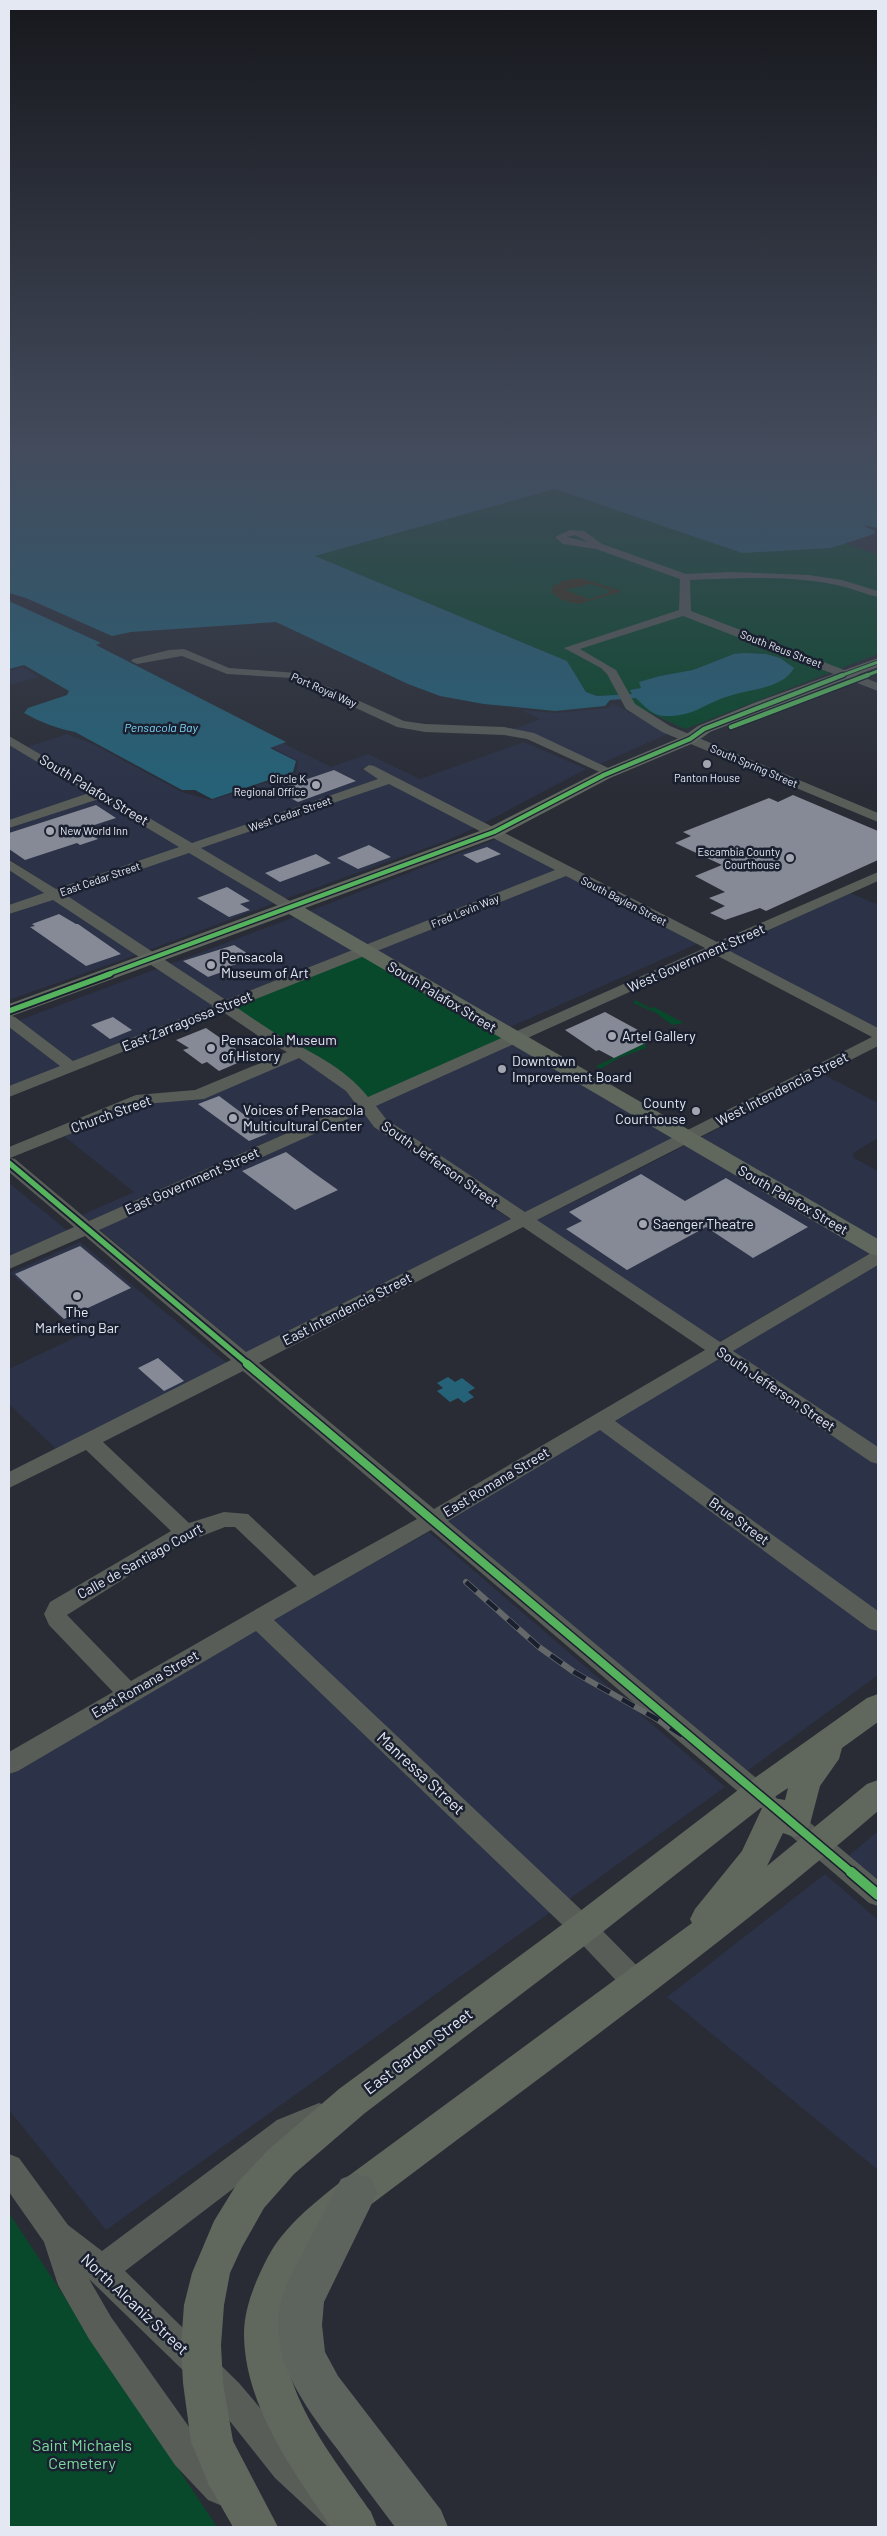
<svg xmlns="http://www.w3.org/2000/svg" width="887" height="2536" font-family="Barlow,sans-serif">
	<rect width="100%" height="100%" fill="#292c35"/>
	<path fill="#2c3247" d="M22,667L39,677L9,685V671Z
		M613,704L670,733L600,764L534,734L511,730L540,719L521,710L557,713L608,708Z
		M67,734L95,745L182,792L211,800L296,773L298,761L271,747L283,743L331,767L368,754L420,779L524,742L586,769L484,823L369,765L361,769L382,779L192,844L27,747Z
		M9,744L92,794L9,820Z
		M389,783L477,827L443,842L285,899L199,848Z
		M99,798L182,847L57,890L9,859V827Z
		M499,838L557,871L366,946L307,912Z
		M189,852L275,903L149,950L64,895Z
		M9,869L46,894L9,906Z
		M565,875L699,943L506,1029L375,951Z
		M850,893L878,905V1029L725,950Z
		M54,898L139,954L9,1000V914Z
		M297,916L356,950L226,1001L170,964Z
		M159,968L215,1005L9,1087V1024Z
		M513,1044L676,1137L522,1214L386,1121L373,1106Z
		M299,1057L345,1089L355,1103L89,1221L82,1215L134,1192L64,1136L146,1103L191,1100Z
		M823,1074L878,1103V1138L853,1153L854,1158L878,1171V1243L698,1139Z
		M362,1111L374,1126L511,1220L247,1353L99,1229Z
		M688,1144L873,1252L717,1343L534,1222Z
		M9,1183L68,1231L9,1257Z
		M80,1242L227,1363L56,1449L9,1404V1369L80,1335L10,1273Z
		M878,1265V1450L730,1352Z
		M719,1359L878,1465V1614L613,1421Z
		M600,1428L878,1632V1675L746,1772L448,1521Z
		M429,1532L725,1787L568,1900L272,1620Z
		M257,1630L552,1911L106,2230L9,2110V1775Z
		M878,1831V1883L847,1857Z
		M825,1874L878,1920V2170L667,1997Z"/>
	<path fill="#08492b" d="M555,489L608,507L831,548L844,543L878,555V654L685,729L612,695L597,696L586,692L567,661L315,556Z
		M365,951L513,1039L364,1104L351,1087L225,1006Z
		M635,1000L650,1008L654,1007L684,1023L672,1025L656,1013L633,1003Z
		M645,1043L646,1048L619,1058L600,1069L596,1066Z
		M9,2213L217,2527H9Z"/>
	<path fill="#383016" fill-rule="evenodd" d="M580,578L619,590L621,592L578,604L562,600L552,593V587L563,581ZM591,584L609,590V593L589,599L565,590Z"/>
	<path fill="#256278" d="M9,446H841L878,458V528L862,525L875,531L874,534L831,548L742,553L555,489L315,556L567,661L586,692L597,696L632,694L630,690L641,688L639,682L660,676L693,670L734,654L745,653L766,654L780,658L794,668C783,689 748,689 729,696C703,704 694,717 664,716C653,716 643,705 636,698L610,700L605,706L555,711L484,704L440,696L408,684L276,622L131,632L112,636L26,598L9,593Z
		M9,601L101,643L96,645L286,742L270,748L296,761L293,772L212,799L195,790H182L75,732C55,728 43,723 24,713L28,708L67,695L69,691L24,665L9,669Z
		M448,1377L455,1382L462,1378L475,1388L468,1392L474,1397L464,1403L458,1398L450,1402L437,1391L443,1388L437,1383Z"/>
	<path fill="#868a96" d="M334,770L356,781L298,802L275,790Z
		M793,795L878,831V860L766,911L760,908L725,920L710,913L725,906L709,898L725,892L695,876L722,865L675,843L691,836L683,832L769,798L778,802Z
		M96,805L116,818L82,829L98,839L80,845L77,843L25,860L9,849V833Z
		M369,845L391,857L358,869L337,858Z
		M487,847L501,854L477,863L463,855Z
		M316,854L331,863L280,882L265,873Z
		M227,887L250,901L240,904L250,910L229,917L197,898Z
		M59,914L76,924H78L121,954L86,966L30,927L35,926L32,924Z
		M234,945L250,955L247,956L251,959L222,969L225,971L208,977L183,961Z
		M605,1012L638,1030L654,1039L614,1058L599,1050L596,1051L565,1030Z
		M113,1017L132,1030L110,1039L91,1025Z
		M206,1028L249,1058L219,1071L207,1062L202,1064L183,1050L189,1048L176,1040Z
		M219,1096L269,1133L249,1141L198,1104Z
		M286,1152L314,1173L338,1190L295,1210L242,1171Z
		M641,1174L685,1201L726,1178L808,1227L753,1258L706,1227L627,1270L566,1229L582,1221L569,1212Z
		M80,1246L131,1288L64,1319L15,1274Z
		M158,1358L184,1381L164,1391L138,1368Z"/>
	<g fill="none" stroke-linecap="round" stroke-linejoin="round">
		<path fill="#585d58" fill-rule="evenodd" d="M570,530L584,531L602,544L686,574L730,572L809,575L842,580L878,591V597C865,594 853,589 841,586C793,575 739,578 690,580L691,611L878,683V691L683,616L580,649L616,670L635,704L670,726L878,813V822L662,732L626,709L607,674L601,668L564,648L679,610L680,579L596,549L563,544L555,537ZM575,535L588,542L567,537Z
			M184,649L229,668L297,673L404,721L425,724L504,727L534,733L617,772L611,776L606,775L527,739L504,735L425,732L397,727L291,678L227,674L182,656L137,664L131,661L133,659L169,650Z
			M9,736L192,843L378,779L363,769L369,765L374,766L717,942L878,872V881L726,949L878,1028V1046L537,1220L720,1342L871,1253L878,1251V1265L733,1351L878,1447V1464L871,1462L719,1359L615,1421L878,1611V1631L870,1629L600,1430L448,1521L773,1792L777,1799L773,1806L764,1809L755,1806L431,1530L274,1620L592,1920L647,1976L651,1984L647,1992L637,1996L627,1992L574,1936L256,1631L18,1771L9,1774V1752L113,1692L49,1625L44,1614L50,1602L171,1531L86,1450L9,1488V1472L231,1360L85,1236L9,1269V1256L74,1227L9,1172V1147L136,1095L195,1090L287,1052L263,1039L223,1012L9,1097V1086L60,1066L9,1027V1015L15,1017L73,1061L213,1006L53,900L9,914V905L44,893L9,870V860L56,889L179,847L99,799L9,828V820L89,793L9,745ZM389,784L555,870L226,1000L66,895L189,853L285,910H295L297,907L295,904L201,848ZM566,876L705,948L368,1097C345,1067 308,1051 275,1033C262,1025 249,1016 236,1007ZM714,954L872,1037L525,1212L386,1119L376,1106ZM299,1058L346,1091L355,1103L89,1221L15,1159L10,1158L145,1104L204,1099ZM363,1112L374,1127L511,1219L246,1352L99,1230ZM523,1227L705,1350L434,1509L259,1363ZM243,1371L417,1519L314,1576L248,1514L224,1512L189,1523L103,1442ZM225,1527H235L297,1586L131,1681L67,1615L157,1558L184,1543Z
			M786,1807L795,1810L878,1880V1906L869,1903L777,1824L773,1817L777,1810Z
			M319,2103L329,2107L333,2116L329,2125L297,2140L125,2271L239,2383L299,2454L364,2515L369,2527H328L275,2478L217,2405L191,2378L89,2279L111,2317L199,2441L232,2476L237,2488L232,2500L220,2505L208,2500L175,2465L89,2339L58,2285L44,2242L9,2192V2154L19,2158L68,2225L102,2251L277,2120Z"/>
		<path fill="#60685e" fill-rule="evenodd" d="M878,658V667L710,732L696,742L610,778L500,836L305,908L878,1239V1256L870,1254L289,914L9,1017V1004L488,828L598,772L684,736L698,726L754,703Z
			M878,1694V1722L842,1748L839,1759L820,1786L810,1824L805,1833L794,1837L783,1833L767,1866L867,1784L878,1780V1811C715,1951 541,2076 369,2206C344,2227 314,2249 298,2279C253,2362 326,2447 371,2512L377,2527H331C293,2471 245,2406 244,2335C244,2313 251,2293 260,2273C267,2258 274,2244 286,2231C302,2212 323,2196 343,2180L692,1923L690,1919L695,1909L742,1851L763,1806L595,1938L365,2113L294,2174L264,2208L242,2247L230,2273L224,2305L221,2345L223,2383L233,2441L278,2527H233L209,2485L191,2442L183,2383L181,2345L184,2305L192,2273L214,2221L238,2182L268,2150L339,2089L571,1918L746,1784L867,1698ZM788,1788L785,1800L773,1798Z"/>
		<path fill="#5d635d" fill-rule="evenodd" d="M356,2173L371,2179L377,2193L324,2302L322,2325L325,2352L338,2376L441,2510L448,2527H395C376,2502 357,2476 338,2450C301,2401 260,2348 287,2284L341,2179Z"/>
		<g stroke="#646869" stroke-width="6">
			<path id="rail" d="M466,1582L539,1647L574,1672L655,1718L700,1747"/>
		</g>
		<use href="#rail" stroke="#1b2030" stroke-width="4.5" stroke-dasharray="14" stroke-linecap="butt"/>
		<g stroke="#1b2030" stroke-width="5">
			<path id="cycleway-far4" d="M840,676L878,662
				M865,676L878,671"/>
		</g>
		<g stroke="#1b2030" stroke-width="7">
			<path id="cycleway-far3" d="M731,727L868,675
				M106,975L494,832L604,775L690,739L704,729L843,675"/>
		</g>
		<g stroke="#1b2030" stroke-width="9">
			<path id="cycleway-far2" d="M9,1011L110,974
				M9,1163L249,1365"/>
		</g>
		<g stroke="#1b2030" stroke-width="11">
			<path id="cycleway-far1" d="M247,1364L852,1873"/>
		</g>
		<g stroke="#1b2030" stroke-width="13">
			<path id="cycleway" d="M851,1872L878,1895"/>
		</g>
		<use href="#cycleway-far4" stroke="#56b35d" stroke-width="3"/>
		<use href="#cycleway-far3" stroke="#56b35d" stroke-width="4.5"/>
		<use href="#cycleway-far2" stroke="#56b35d" stroke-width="5.5"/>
		<use href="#cycleway-far1" stroke="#56b35d" stroke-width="8"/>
		<use href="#cycleway" stroke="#56b35d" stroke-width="10"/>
	</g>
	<linearGradient id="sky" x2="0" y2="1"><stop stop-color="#17181d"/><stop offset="0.56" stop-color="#434b5c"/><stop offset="1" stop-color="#434b5c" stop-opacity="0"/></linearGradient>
	<rect width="887" height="801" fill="url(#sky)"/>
	<g fill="#a3a6b0" stroke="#1b2030" stroke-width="2">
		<circle cx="707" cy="764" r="5"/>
		<circle cx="316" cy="785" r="5"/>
		<circle cx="50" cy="831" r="5"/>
		<circle cx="790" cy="858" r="5"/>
		<circle cx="211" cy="965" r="5"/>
		<circle cx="612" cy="1036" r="5"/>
		<circle cx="211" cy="1048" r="5"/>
		<circle cx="502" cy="1069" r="5"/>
		<circle cx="696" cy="1111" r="5"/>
		<circle cx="233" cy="1118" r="5"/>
		<circle cx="643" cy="1224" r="5"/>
		<circle cx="77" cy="1296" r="5"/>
	</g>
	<g text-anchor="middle" stroke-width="5" stroke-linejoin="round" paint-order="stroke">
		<g font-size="11" fill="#e4e8f3" stroke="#1b2030">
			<text transform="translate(781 649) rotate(21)" y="4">South Reus Street</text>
			<text transform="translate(324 690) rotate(24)" y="4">Port Royal Way</text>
			<text transform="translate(754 766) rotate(23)" y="4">South Spring Street</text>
			<text transform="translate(290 814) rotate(-19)" y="4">West Cedar Street</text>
			<text transform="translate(100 879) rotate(-19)" y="4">East Cedar Street</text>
			<text transform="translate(624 901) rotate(27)" y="4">South Baylen Street</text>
			<text transform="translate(465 911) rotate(-22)" y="4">Fred Levin Way</text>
		</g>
		<g font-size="11" fill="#e4e8f3" stroke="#1b2030" text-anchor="end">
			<text x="707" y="782" text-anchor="middle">Panton House</text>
			<text x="306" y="783">Circle K<tspan x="306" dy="13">Regional Office</tspan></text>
			<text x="60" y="835" text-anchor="start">New World Inn</text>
			<text x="780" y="856">Escambia County<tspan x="780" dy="13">Courthouse</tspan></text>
		</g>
		<g font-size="12" font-style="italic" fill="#7dd8fb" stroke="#1b2030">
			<text x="161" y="732">Pensacola Bay</text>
		</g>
		<g font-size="14" fill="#e4e8f3" stroke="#1b2030">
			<text transform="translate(94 790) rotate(31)" y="5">South Palafox Street</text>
			<text transform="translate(696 958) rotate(-24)" y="5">West Government Street</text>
			<text transform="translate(442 997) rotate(31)" y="5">South Palafox Street</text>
			<text transform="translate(187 1021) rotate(-22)" y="5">East Zarragossa Street</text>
			<text transform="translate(782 1089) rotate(-27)" y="5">West Intendencia Street</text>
			<text transform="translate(111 1114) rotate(-20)" y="5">Church Street</text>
			<text transform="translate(440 1164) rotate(35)" y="5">South Jefferson Street</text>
			<text transform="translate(192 1181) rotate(-24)" y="5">East Government Street</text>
			<text transform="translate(793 1200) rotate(30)" y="5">South Palafox Street</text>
			<text transform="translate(347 1309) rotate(-27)" y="5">East Intendencia Street</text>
			<text transform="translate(776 1389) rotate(34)" y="5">South Jefferson Street</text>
			<text transform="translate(496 1482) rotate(-31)" y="5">East Romana Street</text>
			<text transform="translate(739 1521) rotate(36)" y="5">Brue Street</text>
			<text transform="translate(140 1561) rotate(-29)" y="5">Calle de Santiago Court</text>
			<text transform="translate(145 1684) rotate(-30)" y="5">East Romana Street</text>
		</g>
		<g font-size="14" fill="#e4e8f3" stroke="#1b2030" text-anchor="start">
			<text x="221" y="962">Pensacola<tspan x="221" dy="16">Museum of Art</tspan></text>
			<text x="622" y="1041">Artel Gallery</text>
			<text x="221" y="1045">Pensacola Museum<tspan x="221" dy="16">of History</tspan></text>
			<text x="512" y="1066">Downtown<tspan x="512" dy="16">Improvement Board</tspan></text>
			<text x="686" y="1108" text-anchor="end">County<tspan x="686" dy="16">Courthouse</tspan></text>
			<text x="243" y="1115">Voices of Pensacola<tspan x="243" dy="16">Multicultural Center</tspan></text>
			<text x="653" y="1229">Saenger Theatre</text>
			<text x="77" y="1317" text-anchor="middle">The<tspan x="77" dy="16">Marketing Bar</tspan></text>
		</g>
		<g font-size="16" fill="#e4e8f3" stroke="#1b2030">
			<text transform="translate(421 1773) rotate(43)" y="6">Manressa Street</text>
			<text transform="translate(418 2051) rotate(-37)" y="6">East Garden Street</text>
			<text transform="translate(135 2304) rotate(43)" y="6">North Alcaniz Street</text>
		</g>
		<g font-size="16" fill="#7cda9d" stroke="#1b2030">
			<text x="82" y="2451">Saint Michaels<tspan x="82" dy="18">Cemetery</tspan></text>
		</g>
	</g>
	<rect width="887" height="2536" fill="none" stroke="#e4e8f3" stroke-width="20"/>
</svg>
